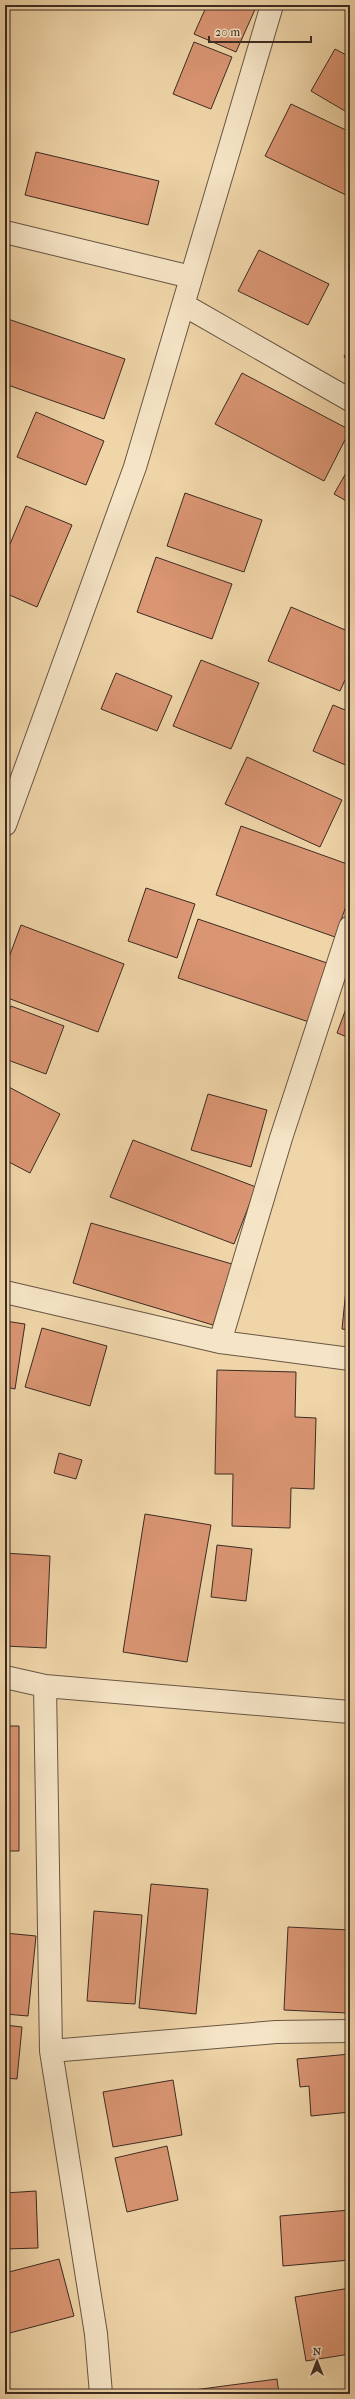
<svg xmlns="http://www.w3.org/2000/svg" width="355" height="2399" font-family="'IM FELL French Canon',serif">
	<rect width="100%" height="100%" fill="#efd5a8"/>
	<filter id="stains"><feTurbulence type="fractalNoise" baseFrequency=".005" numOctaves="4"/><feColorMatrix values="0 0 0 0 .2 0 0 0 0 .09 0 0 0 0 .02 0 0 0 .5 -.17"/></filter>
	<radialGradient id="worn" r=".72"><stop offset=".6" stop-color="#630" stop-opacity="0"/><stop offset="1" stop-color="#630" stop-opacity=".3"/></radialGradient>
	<path fill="#da9573" stroke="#3c2b22" d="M207,5H257L236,52L194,34Z
		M194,42L232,57L211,109L173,94Z
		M335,49L350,57V114L311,91Z
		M291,104L350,132V197L265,156Z
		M36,152L159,181L148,225L25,195Z
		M259,250L329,284L308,325L238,291Z
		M5,318L125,359L104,419L5,384Z
		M350,345V360L344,357Z
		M242,373L350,430L324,481L215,424Z
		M36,412L104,441L86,485L17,457Z
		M350,466V503L334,494Z
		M185,493L262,520L244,572L167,546Z
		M26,506L72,525L37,607L5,593V556Z
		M156,557L232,584L212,639L137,612Z
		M291,607L350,632V641L346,651L350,653V669L340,691L268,661Z
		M201,660L259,683L231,749L173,726Z
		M116,673L172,696L157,731L101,709Z
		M333,705L350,712V767L313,751Z
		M247,757L342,800L320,847L225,804Z
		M241,826L350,865V895L335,937L216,895Z
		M146,888L195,904L177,958L128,941Z
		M198,919L330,964L309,1022L178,978Z
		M21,925L124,964L98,1032L5,997V968Z
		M350,998V1038L337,1033Z
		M11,1006L64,1026L46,1074L5,1059V1021Z
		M5,1085L60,1114L30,1173L5,1160Z
		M208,1094L267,1110L251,1167L191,1150Z
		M133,1140L256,1187L234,1244L110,1197Z
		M91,1223L232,1264L213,1325L73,1283Z
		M350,1250V1330L342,1329Z
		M5,1321L25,1324L15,1389L5,1387Z
		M42,1328L107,1346L90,1406L25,1387Z
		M217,1370L296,1372L295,1417L316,1418L314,1489L291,1488L290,1528L232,1526L233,1474H215Z
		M59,1453L82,1460L76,1479L54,1473Z
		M145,1514L211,1525L187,1662L123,1652Z
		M217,1545L252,1549L246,1601L211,1597Z
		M5,1553L50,1556L46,1648L5,1646Z
		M5,1726H19V1851H5Z
		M151,1884L208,1889L196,2014L139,2008Z
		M94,1911L142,1915L135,2004L87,2001Z
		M288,1927L350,1930L348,2013L284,2010Z
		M5,1933L36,1936L28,2016L5,2014Z
		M5,2025L22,2027L17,2079L5,2078Z
		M350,2054V2112L311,2116L309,2086L300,2087L297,2059Z
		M173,2080L182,2135L113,2147L103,2092Z
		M167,2146L178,2200L127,2212L115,2158Z
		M36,2191L38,2248L5,2249V2193Z
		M350,2210V2260L283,2266L280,2216Z
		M59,2259L74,2316L6,2334L5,2273Z
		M350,2288V2354L306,2361L295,2297Z
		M277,2379L279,2394H171V2393Z"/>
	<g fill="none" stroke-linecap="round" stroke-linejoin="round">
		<g stroke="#695644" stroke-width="24">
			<path id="minor" d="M5,232L191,277
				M184,305L350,400
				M5,825L135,467L272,5
				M5,1292L220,1342L350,1359
				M220,1342L281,1138L350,927
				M5,1677L45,1686L350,1712
				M45,1686L51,2051L96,2334L101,2394
				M51,2051L276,2032L350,2031"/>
		</g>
		<use href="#minor" stroke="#f5e4c6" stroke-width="22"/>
	</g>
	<rect width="355" height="2399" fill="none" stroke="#efd5a8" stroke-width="20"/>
	<rect x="6" y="6" width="343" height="2387" fill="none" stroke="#3c2b22" stroke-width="2"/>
	<rect x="10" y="10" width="335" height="2379" fill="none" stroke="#3c2b22"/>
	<g transform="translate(317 2361)" stroke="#f5e4c6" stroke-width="3" paint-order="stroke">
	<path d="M0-3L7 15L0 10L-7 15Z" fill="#3c2b22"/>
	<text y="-6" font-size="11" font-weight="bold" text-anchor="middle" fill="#3c2b22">N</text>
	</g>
	<path d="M209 36v6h102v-6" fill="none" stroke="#3c2b22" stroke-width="2"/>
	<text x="215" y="36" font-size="12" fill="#3c2b22" stroke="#f5e4c6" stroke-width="3" paint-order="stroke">20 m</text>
	<rect width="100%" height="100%" filter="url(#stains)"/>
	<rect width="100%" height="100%" fill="url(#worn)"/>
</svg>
